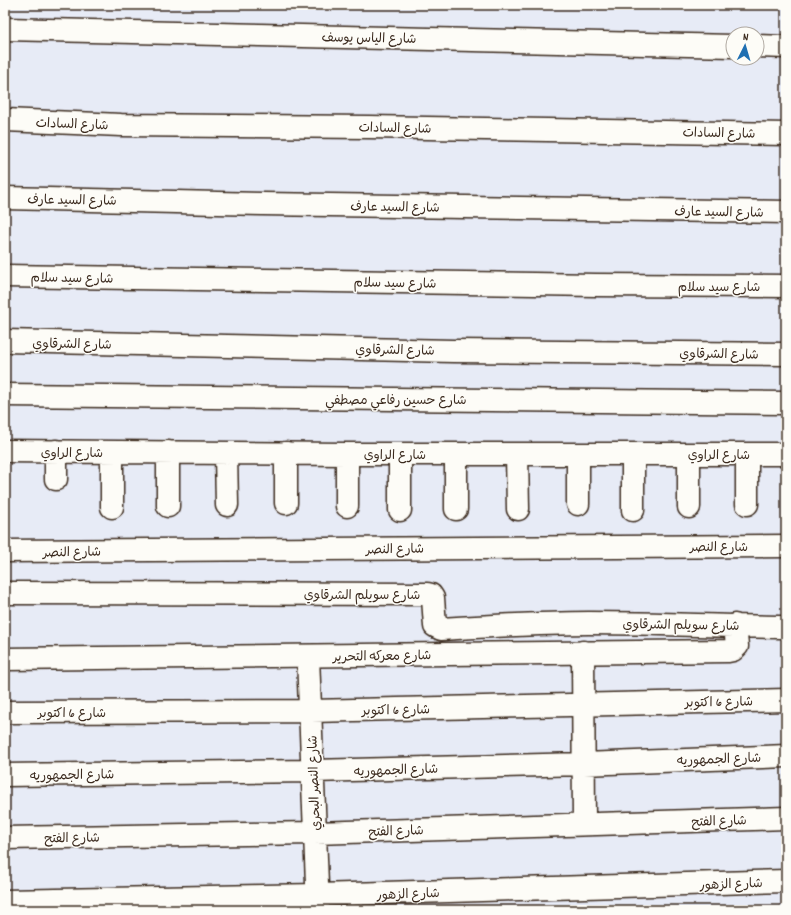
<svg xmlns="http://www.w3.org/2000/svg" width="791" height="915" font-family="Dekko,'Playpen Sans Arabic',sans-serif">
	<rect width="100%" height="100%" fill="#e7ebf6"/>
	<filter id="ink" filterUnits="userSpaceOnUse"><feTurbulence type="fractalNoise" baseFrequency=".025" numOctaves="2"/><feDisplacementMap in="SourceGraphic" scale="8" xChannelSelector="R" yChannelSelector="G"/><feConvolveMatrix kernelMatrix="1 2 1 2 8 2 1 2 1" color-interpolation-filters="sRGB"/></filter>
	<g filter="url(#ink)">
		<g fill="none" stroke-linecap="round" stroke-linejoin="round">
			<g stroke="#3b2a1e" stroke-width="25">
				<path id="minor" d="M5,29L733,46
					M757,46L786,47
					M5,120L121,125L369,127L786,134
					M5,198L263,204L786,212
					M5,276L596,285L786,286
					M5,341L453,351L786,354
					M5,395L786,403
					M5,451L347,454H786
					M56,451V479
					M168,452V506
					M226,453L227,505
					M517,454L518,509
					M689,454V507
					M286,503V453
					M578,504V454
					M747,504V454
					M347,506V454
					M112,507V452
					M456,509V454
					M400,510V454
					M633,510V454
					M5,551L786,546
					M5,593L427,594L431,595L433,598L435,626L441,629C490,626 540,623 589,623C655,623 720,626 786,627
					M583,652L584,824
					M308,657L318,909
					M5,659L728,651L733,650L737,646L735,625
					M5,712L311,711L786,700
					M5,775L313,771L584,764L786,756
					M5,838L315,833L786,818
					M5,901L318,895L786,881"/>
			</g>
			<use href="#minor" stroke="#fdfcf7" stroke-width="22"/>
		</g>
	</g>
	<g text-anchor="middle" stroke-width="3" stroke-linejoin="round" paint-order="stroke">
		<g font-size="13" fill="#3b2a1e" stroke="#fdfcf7">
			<text transform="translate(369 37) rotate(1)" y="5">شارع الياس يوسف</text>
			<text transform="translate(72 123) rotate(2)" y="5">شارع السادات</text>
			<text transform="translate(395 127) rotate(1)" y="5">شارع السادات</text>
			<text transform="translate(719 132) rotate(1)" y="5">شارع السادات</text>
			<text transform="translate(72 199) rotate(1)" y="5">شارع السيد عارف</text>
			<text transform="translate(395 206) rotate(1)" y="5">شارع السيد عارف</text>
			<text transform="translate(719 211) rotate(1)" y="5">شارع السيد عارف</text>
			<text transform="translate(72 277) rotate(1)" y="5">شارع سيد سلام</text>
			<text transform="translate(395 282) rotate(1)" y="5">شارع سيد سلام</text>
			<text x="719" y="291">شارع سيد سلام</text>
			<text transform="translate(72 343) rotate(1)" y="5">شارع الشرقاوي</text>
			<text transform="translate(395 349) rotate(1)" y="5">شارع الشرقاوي</text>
			<text transform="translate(719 353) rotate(1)" y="5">شارع الشرقاوي</text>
			<text x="396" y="404">شارع حسين رفاعي مصطفي</text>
			<text x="72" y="457">شارع الراوي</text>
			<text x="395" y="459">شارع الراوي</text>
			<text x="719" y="459">شارع الراوي</text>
			<text x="719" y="551">شارع النصر</text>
			<text transform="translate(395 548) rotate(-1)" y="5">شارع النصر</text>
			<text transform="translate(72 551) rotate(-1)" y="5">شارع النصر</text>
			<text x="362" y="599">شارع سويلم الشرقاوي</text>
			<text transform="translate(681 624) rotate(1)" y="5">شارع سويلم الشرقاوي</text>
			<text transform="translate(382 655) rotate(-1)" y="5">شارع معركه التحرير</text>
			<text transform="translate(719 701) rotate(-1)" y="5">شارع 6 اكتوبر</text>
			<text transform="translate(396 709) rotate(-1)" y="5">شارع 6 اكتوبر</text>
			<text x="72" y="717">شارع 6 اكتوبر</text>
			<text transform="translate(719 758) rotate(-2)" y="5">شارع الجمهوريه</text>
			<text transform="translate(396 769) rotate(-2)" y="5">شارع الجمهوريه</text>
			<text transform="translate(72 774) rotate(-1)" y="5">شارع الجمهوريه</text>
			<text transform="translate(313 783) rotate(-92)" y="5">شارع النصر البحري</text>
			<text transform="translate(719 820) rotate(-2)" y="5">شارع الفتح</text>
			<text transform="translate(396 830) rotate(-2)" y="5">شارع الفتح</text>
			<text transform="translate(72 837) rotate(-1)" y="5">شارع الفتح</text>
			<text transform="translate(731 883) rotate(-2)" y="5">شارع الزهور</text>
			<text transform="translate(408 893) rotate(-2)" y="5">شارع الزهور</text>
		</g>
	</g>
	<rect width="791" height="915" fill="none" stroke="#fdfcf7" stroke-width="20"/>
	<rect x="10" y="10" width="771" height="895" fill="none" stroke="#3b2a1e" stroke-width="1.5" filter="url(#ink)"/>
	<g transform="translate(745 46) rotate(5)"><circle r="19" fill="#fdfcf7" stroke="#afa8a0"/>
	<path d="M0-3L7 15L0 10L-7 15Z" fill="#1f6fb2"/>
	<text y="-6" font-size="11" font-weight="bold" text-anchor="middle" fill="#3b2a1e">N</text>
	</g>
</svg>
